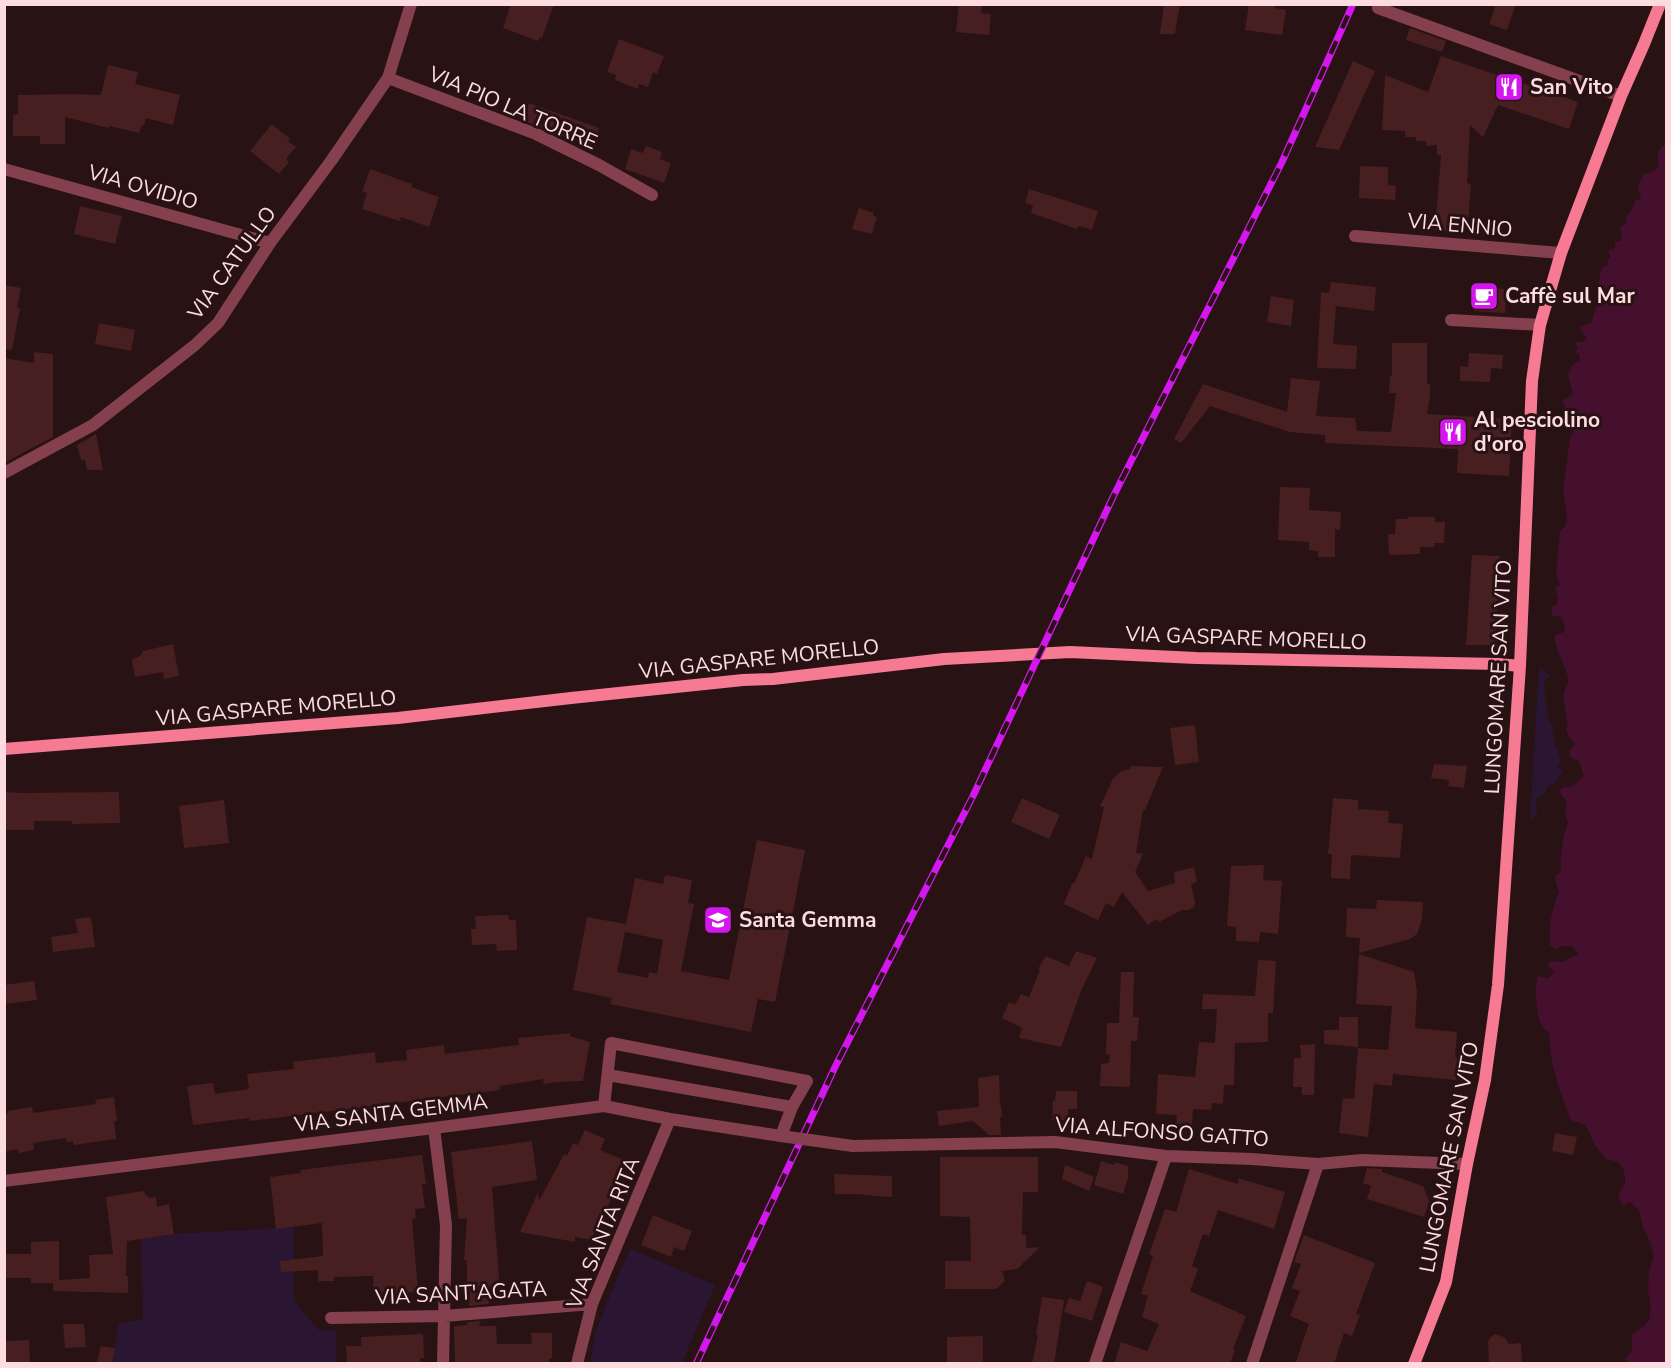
<svg xmlns="http://www.w3.org/2000/svg" width="1671" height="1368" font-family="'Nunito Sans',sans-serif">
	<rect width="100%" height="100%" fill="#281213"/>
	<path fill="#2a1632" d="M1539,667L1550,675L1544,682L1548,718L1553,730L1555,745L1562,762L1556,766L1563,771L1554,784L1547,787L1544,795L1536,798L1537,813L1530,820Z
		M294,1227V1301L319,1330H336V1363L112,1364L119,1323L143,1320L141,1239L174,1234Z
		M631,1249L715,1285L682,1363H590L595,1333L618,1276Z"/>
	<path fill="#450f2e" d="M1666,144V1363L1629,1364L1625,1360L1632,1350V1334L1643,1327L1649,1320L1651,1307L1648,1291L1649,1270L1654,1256L1650,1241L1643,1228L1639,1210L1630,1202L1623,1206L1618,1195L1625,1184C1625,1176 1625,1167 1617,1162C1614,1160 1610,1161 1607,1159C1597,1151 1590,1136 1586,1125L1571,1120C1559,1092 1550,1063 1549,1033C1547,1031 1544,1029 1542,1026C1536,1018 1534,985 1538,976L1548,978L1555,973L1549,967V961L1563,962L1578,954L1572,946H1563L1555,949L1550,945C1549,923 1551,913 1559,892L1556,884L1555,877L1561,871L1560,863L1564,835L1568,823L1565,813L1567,802L1560,793L1561,788L1573,786L1584,776L1579,761L1573,759L1569,755L1570,750L1575,744L1571,740L1566,731C1570,718 1562,706 1564,693C1565,688 1568,685 1568,680C1567,665 1553,648 1555,635L1564,632L1565,626L1561,617L1552,615L1551,607L1557,604L1558,598L1555,588L1560,584L1556,574L1560,531L1566,525L1567,514L1563,491L1570,438L1576,427L1562,400L1573,395L1568,374L1573,364L1580,360L1579,353H1574L1578,348L1575,342H1584L1587,338L1579,327L1591,323L1601,293L1598,284L1601,270L1603,267L1608,264L1607,259L1610,257L1608,251L1615,248V242L1622,240L1620,227L1626,224L1627,215L1633,208L1634,202L1641,198L1638,186L1644,174L1652,172L1659,166C1656,156 1657,150 1666,144Z"/>
	<path fill="#481f20" fill-rule="evenodd" d="M511,4H554L542,38L540,37L538,41L503,28Z
		M959,4H982L981,13L991,14L989,35L956,32Z
		M1164,4H1180L1175,34H1160Z
		M1249,4H1275V8L1286,10L1282,35L1245,30Z
		M1496,4H1516L1507,30L1489,24Z
		M1410,28L1446,41L1442,52L1406,40Z
		M619,39L664,56L657,74L653,72L648,87L639,84L638,89L615,80L616,75L607,72Z
		M1441,56L1578,102L1569,129L1498,105L1483,137L1470,125L1467,183L1471,184L1468,220L1445,231L1435,230L1441,155H1437V145L1426,146V141H1416V137H1405V131L1382,130L1385,75L1428,92Z
		M1353,61L1375,71L1339,150L1315,147Z
		M108,65L138,72L135,84L180,95L173,125L146,118L144,125H142L139,133L109,126V128L65,117V144H40V136H13V115L18,114V95L74,94L101,95Z
		M529,103L599,128L592,147L522,120Z
		M272,124L290,139L288,141L296,147L286,159L289,162L279,174L250,151Z
		M646,146L662,152L660,159L671,163L664,183L625,169L631,149L643,153Z
		M1360,166L1388,167V185L1396,186L1395,200L1359,198Z
		M370,169L412,184L411,187L439,197L429,227L401,217L400,221L362,209L367,193L362,192Z
		M1029,189L1098,211L1092,230L1079,226L1077,229L1031,213L1033,205L1025,203Z
		M80,206L122,216L115,244L74,234Z
		M859,208L874,213L873,216L877,217L872,234L852,229Z
		M1331,282L1376,287L1374,311L1336,306L1333,344L1357,346L1356,369L1317,368L1321,292L1329,293Z
		M4,285L21,288L17,307L20,308L12,350L4,349Z
		M1472,287L1507,289L1505,313L1474,311V305H1471Z
		M1271,296L1294,300L1291,326L1267,322Z
		M99,323L135,330L131,351L95,344Z
		M1392,343H1427V384H1430V395L1427,414L1512,419L1509,476L1457,473L1458,449L1325,443V435L1290,432L1210,406L1181,443L1174,439L1203,384L1287,412L1291,378L1320,381L1316,416L1355,418L1357,431L1391,432L1396,393H1389L1390,376H1392Z
		M34,352L53,354V437L4,463V358L34,363Z
		M1469,353L1503,355L1502,369L1491,368L1490,382L1460,381V366L1468,367Z
		M96,434L103,470H87L85,460H81L77,445Z
		M1280,487L1310,488L1309,510L1341,512L1340,530L1335,529V557H1318V551L1309,550V542L1278,540Z
		M1408,517H1435V522H1445L1444,543H1434V547H1420V554L1389,555L1388,534H1395L1396,519H1408Z
		M1472,555L1500,556L1495,645H1466Z
		M173,644L179,676L164,679L163,672L135,677L132,660L141,655L143,651Z
		M1195,725L1199,762L1175,765L1170,728Z
		M1434,764L1467,766L1464,788L1448,786L1449,780L1431,778Z
		M1131,766L1163,767L1145,810H1143L1136,853L1143,854L1135,872L1148,891L1175,883L1174,872L1194,867L1197,882L1191,884L1195,902L1194,907L1189,910H1182L1159,922L1156,919L1148,925L1122,892L1114,907L1106,903L1098,920L1064,904L1072,883L1074,884L1086,856L1092,859L1104,807L1100,806L1113,779L1121,771L1130,769Z
		M4,792L22,793L119,792L120,823L72,824V821H34V830H4Z
		M1022,798L1060,815L1049,839L1011,822Z
		M1333,798L1358,800V809L1389,811L1388,823L1403,824L1400,858L1351,855L1350,879L1331,878L1332,854H1328Z
		M224,800L229,843L184,848L179,806Z
		M757,840L805,850L775,1002L758,999L751,1032L610,1004L612,998L573,990L587,917L626,924L635,878L663,884L665,875L692,880L688,903L694,904L681,971L729,980ZM625,932L663,940L657,974L649,972L648,978L617,972Z
		M1264,865L1263,880L1282,881L1278,934L1260,932L1259,942L1236,941V927L1227,926L1231,866Z
		M1377,900L1423,902L1422,919L1417,934L1410,939L1359,953L1360,938L1346,937L1347,908L1376,909Z
		M508,915L509,920H516L517,950L497,951L496,944L472,945L471,929H476L475,916Z
		M91,917L95,947L53,952L51,937L78,933L75,919Z
		M1076,951L1097,958L1081,991L1061,1047L1019,1038L1022,1028L1002,1018L1009,1002L1015,1005L1021,994L1029,997L1040,970L1038,969L1046,956L1069,966Z
		M1359,954L1414,972L1417,992L1415,1028L1457,1032L1455,1057L1460,1058L1456,1080L1393,1074L1392,1086L1374,1084L1368,1137L1339,1133L1343,1098L1354,1099L1358,1048L1388,1050L1392,1006L1356,1004Z
		M1258,960L1276,961L1273,1013H1268V1042L1235,1043L1234,1085H1224L1223,1104L1212,1103L1211,1110L1193,1109L1192,1125L1176,1124L1177,1115L1156,1114L1158,1074L1195,1077L1199,1042L1215,1043L1217,1009H1202L1203,994L1255,996Z
		M1121,972H1134L1133,1017H1139L1137,1041H1131L1130,1087L1100,1086L1101,1064L1109,1063L1110,1055L1106,1054L1107,1023H1119Z
		M34,981L37,1000L4,1004V985Z
		M1339,1017H1358V1047L1324,1044V1030H1339Z
		M571,1033L569,1036L590,1042L583,1081L556,1082L544,1084L543,1079L500,1086V1090L249,1121V1118L193,1125L187,1086L213,1083L215,1094L249,1089L247,1074L294,1069L293,1062L375,1052L376,1063L407,1060L406,1050L444,1045L445,1054L519,1045L518,1038Z
		M1315,1044L1314,1095H1302V1087H1293L1294,1058H1301L1300,1045Z
		M999,1075L1000,1105H1001L1002,1117H1000L1001,1135H989L973,1121L939,1126L937,1111L979,1107L978,1078Z
		M1056,1091H1077V1109H1068V1120H1052L1053,1101H1055Z
		M114,1097L117,1121H114L116,1139L74,1145L73,1141L67,1142L66,1138L33,1143L34,1150L18,1153V1149L4,1152V1114L8,1113V1111L32,1107L33,1113L96,1104L95,1100Z
		M585,1130L605,1139L600,1150L629,1162L602,1218L599,1232L595,1231L593,1240L575,1237V1242L520,1232L538,1192L539,1201L564,1154L567,1156L573,1143L578,1145Z
		M1555,1133L1577,1137L1573,1155L1552,1151Z
		M532,1141L537,1180L492,1187L499,1278L488,1304L469,1306L470,1291H467V1261L464,1260L467,1218L459,1219L451,1152Z
		M422,1155L426,1184H422L425,1208L415,1209L416,1218L412,1219L418,1291L402,1293V1295L374,1297L373,1276L334,1277V1281H318V1270L281,1272L280,1261L323,1256L322,1223L276,1229L270,1177L301,1173L300,1170Z
		M940,1157H1038V1192H1023L1022,1235H1026V1248L1040,1247L1017,1269L1002,1271L1005,1281L996,1289H945V1261H971L970,1217L940,1216Z
		M1101,1161L1114,1165L1115,1162L1128,1166V1178L1123,1194L1094,1185Z
		M1065,1165L1094,1177L1089,1191L1062,1179Z
		M1367,1168L1382,1169V1172L1423,1186L1429,1201L1424,1217L1367,1199L1371,1186L1363,1183Z
		M1189,1169L1238,1184V1178L1285,1192L1274,1229L1218,1210L1209,1236L1203,1234L1192,1266L1198,1269L1190,1291L1246,1316L1233,1349L1235,1350L1230,1364H1114L1121,1342L1147,1351L1159,1324L1142,1317L1148,1296L1141,1294L1153,1256L1149,1254L1165,1209L1176,1212Z
		M834,1174L892,1176V1197L863,1195V1194H835Z
		M143,1191L149,1198L156,1197L157,1207L169,1204L174,1234L127,1241L126,1276H128V1293L53,1291V1283H31V1278H4V1254H31V1242L59,1241V1280L90,1278L89,1255L113,1254L106,1197Z
		M653,1215L692,1231L684,1251L674,1247L671,1257L641,1245Z
		M1304,1235L1375,1263L1356,1314L1360,1315L1352,1336L1344,1333L1334,1364H1295L1309,1324L1290,1316L1300,1291L1292,1288L1301,1264L1294,1262Z
		M1087,1281L1103,1287L1092,1321L1064,1312L1069,1298L1080,1301Z
		M1042,1297L1064,1300L1054,1364H1032L1038,1335H1036Z
		M481,1321L479,1326H496L497,1344H532L531,1333H552V1358L549,1359V1364H455L454,1326L467,1325L468,1322Z
		M63,1324H84L86,1347L65,1348Z
		M423,1334L424,1358H420L421,1364H347L346,1346H361V1337Z
		M1494,1334L1504,1337L1509,1344L1521,1343L1522,1364H1489L1488,1341Z
		M983,1336V1364H947V1337Z
		M29,1340L30,1364H4V1341Z
		M101,1346L115,1348L112,1364L97,1362Z"/>
	<g fill="none" stroke-linecap="round" stroke-linejoin="round">
		<path stroke="#84414d" stroke-width="12" d="M1379,4L1378,8L1621,96
			M388,78L536,134L599,165L652,195
			M4,169L270,243
			M1355,236L1561,253
			M1451,320L1540,325
			M4,473L93,425L195,345L218,323L270,243L331,161L388,78L411,4
			M608,1075L792,1107
			M434,1128L446,1225L443,1364
			M853,1146L1055,1142L1166,1156L1251,1159L1318,1164L1362,1160L1467,1164
			M4,1181L434,1128L604,1106L670,1119L781,1136L792,1107L807,1081L611,1043L604,1106
			M331,1318L444,1316L592,1304
			M577,1364L592,1304L670,1119
			M1095,1364C1118,1294 1143,1225 1166,1156
			M1252,1364L1318,1164"/>
		<path stroke="#f67a92" stroke-width="12" d="M4,749L398,718L571,698L743,680L773,679L944,659L1070,652L1196,658L1499,664L1520,666
			M1414,1364L1446,1282L1467,1164L1485,1080L1498,985L1520,666L1532,381L1540,325L1561,253L1621,96L1644,44L1660,4"/>
		<g stroke="#d416ef" stroke-width="7">
			<path id="rail" d="M696,1364L836,1065L973,796L1113,497L1282,162L1353,4"/>
		</g>
		<use href="#rail" stroke="#281213" stroke-width="4.5" stroke-dasharray="14" stroke-linecap="butt"/>
		<path stroke="#84414d" stroke-width="12" d="M781,1136L853,1146"/>
	</g>
	<defs>
		<g id="restaurant-square" transform="scale(1.5)"><rect x="-9" y="-9" width="18" height="18" rx="4" fill="#d416ef" stroke="#281213"/><path d="M-5-6h1v4h1v-4h1v4h1v-4h1v5L-1.5 .5V6h-2V.5L-5-1ZM5-6V6H3V1.5H1.5Q1.5-4 5-6Z" fill="#fff"/></g>
		<g id="cafe-square" transform="scale(1.5)"><rect x="-9" y="-9" width="18" height="18" rx="4" fill="#d416ef" stroke="#281213"/><path d="M-5.5-4.5H6V0H3Q3 3.5 0 3.5H-2.5Q-5.5 3.5-5.5 0ZM3-3.2v2h1.7v-2ZM-6 4.5H4V6H-6Z" fill="#fff"/></g>
		<g id="school-square" transform="scale(1.5)"><rect x="-9" y="-9" width="18" height="18" rx="4" fill="#d416ef" stroke="#281213"/><path d="M0-5L7-2L0 1L-7-2ZM-4 1L0 2.5L4 1V4Q0 6-4 4Z" fill="#fff"/></g>
	</defs>
	<g fill-rule="evenodd">
		<use href="#restaurant-square" x="1509" y="87"/>
		<use href="#cafe-square" x="1484" y="296"/>
		<use href="#restaurant-square" x="1453" y="432"/>
		<use href="#school-square" x="718" y="920"/>
	</g>
	<g text-anchor="middle" stroke-width="6" stroke-linejoin="round" paint-order="stroke">
		<g font-size="21" font-weight="bold" fill="#fddcdf" stroke="#281213" text-anchor="start">
			<text x="1530" y="94">San Vito</text>
			<text x="1505" y="303">Caffè sul Mar</text>
			<text x="1474" y="427">Al pesciolino<tspan x="1474" dy="24">d'oro</tspan></text>
			<text x="739" y="927">Santa Gemma</text>
		</g>
		<g font-size="21" fill="#fddcdf" stroke="#281213">
			<text transform="translate(513 108) rotate(23)" y="7">VIA PIO LA TORRE</text>
			<text transform="translate(143 187) rotate(16)" y="7">VIA OVIDIO</text>
			<text transform="translate(1460 225) rotate(5)" y="7">VIA ENNIO</text>
			<text transform="translate(232 263) rotate(-54)" y="7">VIA CATULLO</text>
			<text transform="translate(1246 638) rotate(2)" y="7">VIA GASPARE MORELLO</text>
			<text transform="translate(759 659) rotate(-6)" y="7">VIA GASPARE MORELLO</text>
			<text transform="translate(1498 677) rotate(-87)" y="7">LUNGOMARE SAN VITO</text>
			<text transform="translate(276 708) rotate(-5)" y="7">VIA GASPARE MORELLO</text>
			<text transform="translate(391 1113) rotate(-7)" y="7">VIA SANTA GEMMA</text>
			<text transform="translate(1162 1132) rotate(4)" y="7">VIA ALFONSO GATTO</text>
			<text transform="translate(1449 1157) rotate(-79)" y="7">LUNGOMARE SAN VITO</text>
			<text transform="translate(603 1233) rotate(-68)" y="7">VIA SANTA RITA</text>
			<text transform="translate(461 1293) rotate(-3)" y="7">VIA SANT'AGATA</text>
		</g>
	</g>
	<rect width="1671" height="1368" fill="none" stroke="#fddcdf" stroke-width="12"/>
</svg>
